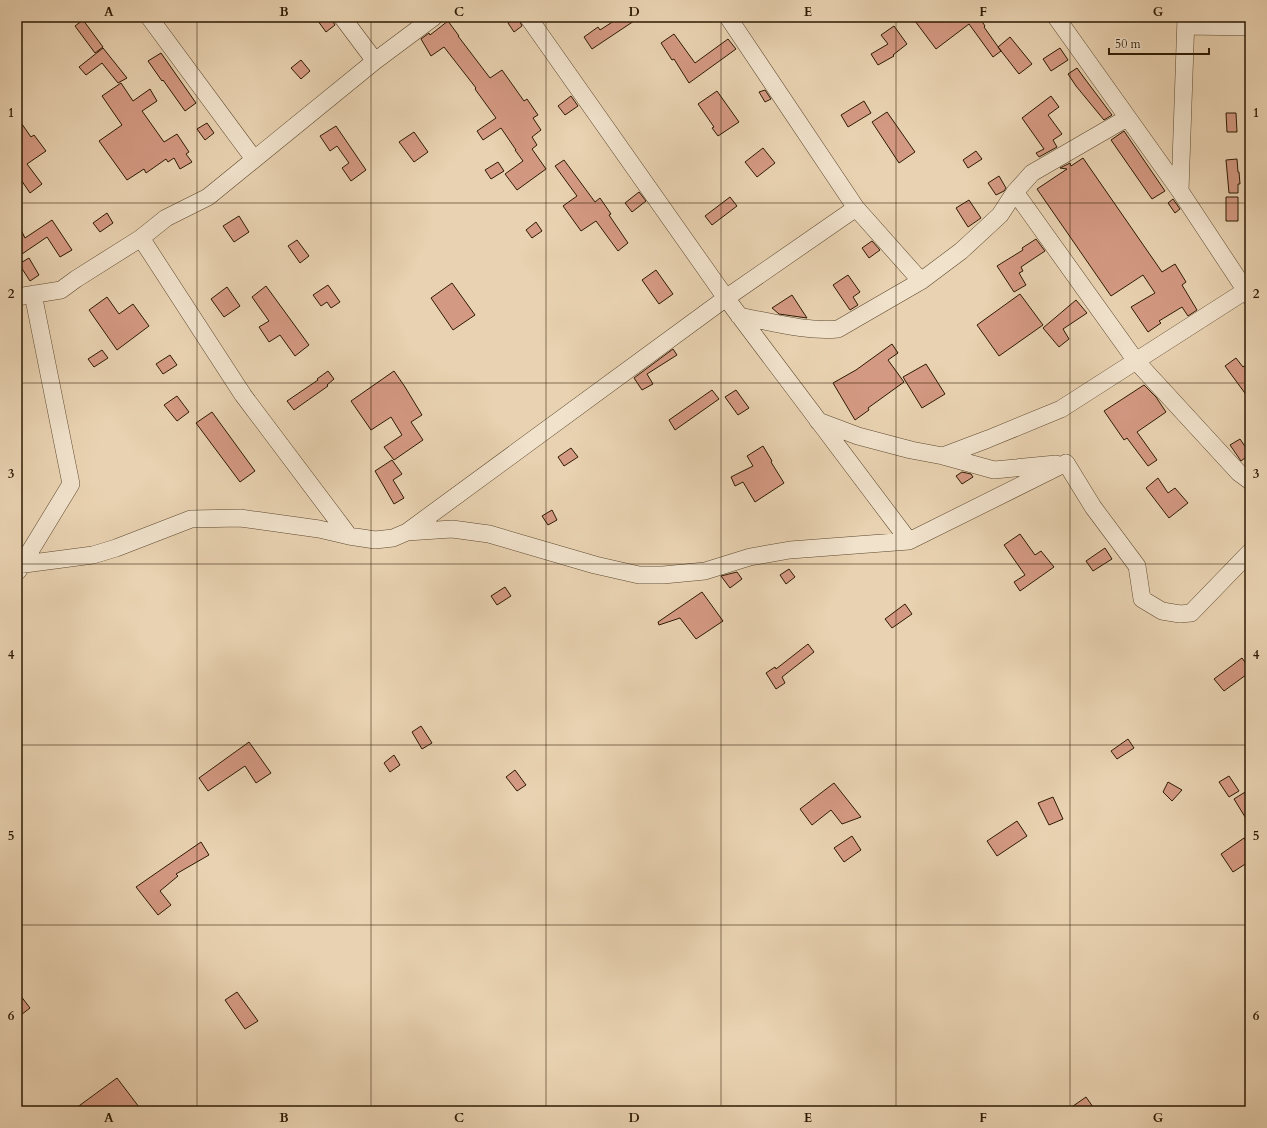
<svg xmlns="http://www.w3.org/2000/svg" width="1267" height="1128" font-family="Cardo,serif">
	<rect width="100%" height="100%" fill="#e9d2b1"/>
	<filter id="stains"><feTurbulence type="fractalNoise" baseFrequency=".005" numOctaves="4"/><feColorMatrix values="0 0 0 0 .2 0 0 0 0 .09 0 0 0 0 .02 0 0 0 .5 -.17"/></filter>
	<radialGradient id="worn" r=".72"><stop offset=".6" stop-color="#630" stop-opacity="0"/><stop offset="1" stop-color="#630" stop-opacity=".3"/></radialGradient>
	<path fill="#d49982" stroke="#2d1a03" d="M315,17H330L335,25L326,32Z
		M516,17H518L522,26L514,32L508,23Z
		M620,17H640L592,49L584,37L598,27L600,30Z
		M912,17H979L985,26L984,27L1001,51L993,57L969,24L936,49Z
		M83,20L103,47L95,53L75,26Z
		M448,21L459,36H458L490,78L502,70L524,101L527,99L538,115L533,118L541,130L532,137L537,145L532,149L546,169L517,190L505,174L523,161L515,150H516L501,128L483,140L477,131L496,118L475,89L476,88L444,47L431,56L421,39L429,33L430,35Z
		M894,26L907,44L893,55L894,56L878,65L871,54L888,44L881,35Z
		M674,34L695,63L728,39L736,49L689,83L674,59L672,60L661,43Z
		M1010,37L1032,64L1019,74L998,47Z
		M103,48L127,78L118,83L102,63L86,75L79,67Z
		M1060,48L1068,60L1051,71L1043,59Z
		M161,53L196,103L185,111L163,80L162,81L148,61Z
		M301,60L310,71L301,79L291,68Z
		M1077,68L1085,79L1112,115L1104,120L1076,86L1068,74Z
		M121,83L133,101L150,89L157,101L142,111L164,142L177,134L189,152L186,154L192,162L180,169L174,158L168,162L166,159L146,173L144,169L127,180L99,141L122,125L102,96Z
		M765,90L771,99L765,102L759,92Z
		M717,91L739,122L718,136L712,128L714,127L698,104Z
		M571,96L578,106L565,115L558,106Z
		M1051,96L1059,107L1048,115L1062,134L1053,140L1057,147L1039,157L1036,153L1044,149L1022,118Z
		M864,101L871,113L848,127L841,115Z
		M887,112L915,152L899,163L872,122Z
		M1226,113H1236L1237,132H1227Z
		M17,117L31,137L34,135L46,151L27,164L42,184L30,193L17,174Z
		M207,123L214,133L205,140L197,129Z
		M336,126L366,170L351,181L342,168L349,163L337,146L330,151L320,136Z
		M1124,131L1165,191L1152,199L1111,140Z
		M414,132L428,152L414,162L399,142Z
		M763,148L775,163L757,177L745,162Z
		M976,151L982,159L968,168L963,160Z
		M1083,158L1162,272L1175,264L1186,282L1182,285L1197,310L1188,316L1182,307L1159,321L1161,323L1148,332L1131,307L1155,293L1143,275L1111,296L1037,189L1067,169L1060,168L1070,163L1071,166Z
		M1237,159L1238,172H1239L1240,184H1238V193H1229L1226,160Z
		M564,160L595,202L600,198L611,214L609,215L628,243L618,251L596,221L581,231L563,206L577,196L555,166Z
		M498,162L504,171L491,179L485,170Z
		M999,176L1006,188L1004,191L996,195L988,183Z
		M639,192L646,201L632,212L625,203Z
		M730,197L737,206L712,225L705,216Z
		M1226,197H1238V221H1226Z
		M1173,199L1180,209L1175,213L1168,203Z
		M969,200L981,218L968,227L956,208Z
		M107,213L113,223L100,232L93,223Z
		M239,216L249,232L234,242L223,226Z
		M52,220L72,250L60,257L47,237L22,254L17,247V222L25,238Z
		M536,222L542,231L532,238L526,230Z
		M1036,239L1045,251L1021,267L1023,271L1019,273L1026,285L1014,292L997,266L1023,250L1022,248Z
		M297,240L309,256L300,263L288,246Z
		M872,241L880,250L869,258L862,248Z
		M29,258L39,275L30,281L19,264Z
		M656,270L673,294L659,304L642,280Z
		M848,275L860,292L853,297L858,305L850,310L833,285Z
		M452,283L475,315L453,330L431,298Z
		M328,285L340,302L331,308L327,302L321,306L313,295Z
		M266,286L309,345L295,356L280,335L269,342L259,327L269,321L252,297Z
		M227,287L240,306L224,317L211,299Z
		M1020,294L1043,325L999,356L977,325Z
		M792,295L807,318L779,314L772,308Z
		M107,297L119,314L133,304L149,326L117,350L89,310Z
		M1076,300L1087,313L1063,329L1069,339L1059,347L1043,328Z
		M892,344L898,353L888,360L904,382L868,408L869,410L855,420L833,383L856,370Z
		M673,349L677,355L647,374L653,384L642,390L634,378Z
		M102,350L108,358L94,367L88,359Z
		M170,355L177,365L163,374L156,364Z
		M1236,358L1243,367L1250,362V400L1225,366Z
		M926,364L945,394L922,408L903,377Z
		M328,371L334,379L327,385L328,386L294,410L287,401L318,380L317,379Z
		M394,371L405,387L422,415L411,422L423,440L394,460L384,447L402,435L391,417L371,430L351,401Z
		M1144,385L1156,397L1166,412L1137,432L1157,460L1148,466L1127,438L1124,440L1104,411Z
		M712,390L719,399L675,430L669,420Z
		M736,390L749,408L738,415L725,397Z
		M177,396L189,412L177,421L164,405Z
		M212,412L255,471L240,482L196,423Z
		M1240,439L1250,454L1241,461L1230,445Z
		M763,446L772,461L771,462L784,483L755,502L743,482L735,486L731,477L753,466L747,456Z
		M571,448L578,457L564,466L558,457Z
		M392,460L402,474L393,480L404,498L394,504L375,471Z
		M962,472L971,474L973,477L962,484L956,476Z
		M1158,478L1168,493L1175,488L1188,503L1169,518L1146,488Z
		M552,510L557,520L548,525L542,516Z
		M1020,534L1035,555L1041,551L1054,567L1020,591L1014,582L1025,575L1004,545Z
		M1105,548L1112,559L1093,571L1086,561Z
		M789,569L795,577L786,584L780,575Z
		M737,572L742,579L730,588L721,576Z
		M505,587L511,596L497,605L491,596Z
		M702,592L723,621L696,639L680,618L659,625L658,622Z
		M905,604L912,614L892,628L885,619Z
		M808,644L814,652L782,677L785,683L776,689L766,673L775,667L776,669Z
		M1242,658L1250,669V672L1224,691L1214,679Z
		M421,726L432,743L422,749L412,732Z
		M1128,739L1134,748L1117,759L1111,751Z
		M249,742L271,773L256,783L245,766L208,791L199,778Z
		M394,755L400,765L390,772L384,763Z
		M515,770L526,785L517,791L506,777Z
		M1229,776L1239,791L1229,797L1219,782Z
		M1168,782L1182,790L1172,801L1163,792Z
		M834,783L861,817L842,824L831,810L812,825L800,809Z
		M1250,789V825L1234,799Z
		M1053,797L1063,819L1049,825L1038,803Z
		M1017,821L1027,836L997,856L987,841Z
		M852,836L861,850L844,862L834,848Z
		M1244,838L1250,847V861L1233,872L1221,854Z
		M201,842L209,855L176,874L178,876L160,891L171,905L158,915L136,887Z
		M17,991L30,1008L17,1018Z
		M237,992L258,1021L245,1029L225,1000Z
		M117,1078L139,1107L133,1111H72Z
		M1086,1097L1093,1107L1087,1111H1066Z"/>
	<g fill="none" stroke-linecap="round" stroke-linejoin="round">
		<g stroke="#5c482e" stroke-width="18">
			<path id="minor" d="M149,17L254,159
				M342,17L375,61
				M528,17L726,298L909,541
				M728,17L856,208L921,281
				M1056,17L1180,191L1250,297
				M1186,26L1250,27
				M1180,191L1186,17
				M1015,192L1136,361L1239,473L1250,481
				M141,238L243,395L349,536
				M17,297L61,290L76,279L141,238L166,218L208,197L375,61L434,17
				M739,316C772,322 805,332 838,329L921,281L961,251L1000,215L1015,192L1032,173L1127,118
				M818,421L858,436L911,450L943,456L988,439L1061,409L1245,291
				M943,456L994,470L1056,464
				M1066,463L1093,507L1137,566L1142,599L1162,611L1180,614L1191,613L1250,552
				M407,532L452,529L489,534L595,565L639,575H663L705,571L750,557L790,550L909,541L1066,463
				M17,565L93,555L116,548L191,519L240,518L319,529L349,536L375,540L393,538L407,532L726,298L856,208
				M18,571L71,484L33,294"/>
		</g>
		<use href="#minor" stroke="#f1e2cc" stroke-width="17"/>
	</g>
	<path fill="none" stroke="#2d1a03" stroke-width="1" stroke-opacity="0.55" d="M197,17V1111M371,17V1111M546,17V1111M721,17V1111M896,17V1111M1070,17V1111M17,203H1250M17,383H1250M17,564H1250M17,745H1250M17,925H1250"/>
	<rect width="1267" height="1128" fill="none" stroke="#e9d2b1" stroke-width="44"/>
	<path d="M1109 48v6h100v-6" fill="none" stroke="#2d1a03" stroke-width="2"/>
	<text x="1115" y="48" font-size="12" fill="#2d1a03" stroke="#f1e2cc" stroke-width="3" paint-order="stroke">50 m</text>
	<rect x="22" y="22" width="1223" height="1084" fill="none" stroke="#2d1a03" stroke-width="1.5"/>
	<g font-size="13" text-anchor="middle" font-weight="bold" fill="#2d1a03">
		<text x="109" y="16">A</text>
		<text x="284" y="16">B</text>
		<text x="459" y="16">C</text>
		<text x="634" y="16">D</text>
		<text x="808" y="16">E</text>
		<text x="983" y="16">F</text>
		<text x="1158" y="16">G</text>
		<text x="11" y="117">1</text>
		<text x="1256" y="117">1</text>
		<text x="11" y="298">2</text>
		<text x="1256" y="298">2</text>
		<text x="11" y="478">3</text>
		<text x="1256" y="478">3</text>
		<text x="11" y="659">4</text>
		<text x="1256" y="659">4</text>
		<text x="11" y="840">5</text>
		<text x="1256" y="840">5</text>
		<text x="11" y="1020">6</text>
		<text x="1256" y="1020">6</text>
		<text x="109" y="1122">A</text>
		<text x="284" y="1122">B</text>
		<text x="459" y="1122">C</text>
		<text x="634" y="1122">D</text>
		<text x="808" y="1122">E</text>
		<text x="983" y="1122">F</text>
		<text x="1158" y="1122">G</text>
	</g>
	<rect width="100%" height="100%" filter="url(#stains)"/>
	<rect width="100%" height="100%" fill="url(#worn)"/>
</svg>
